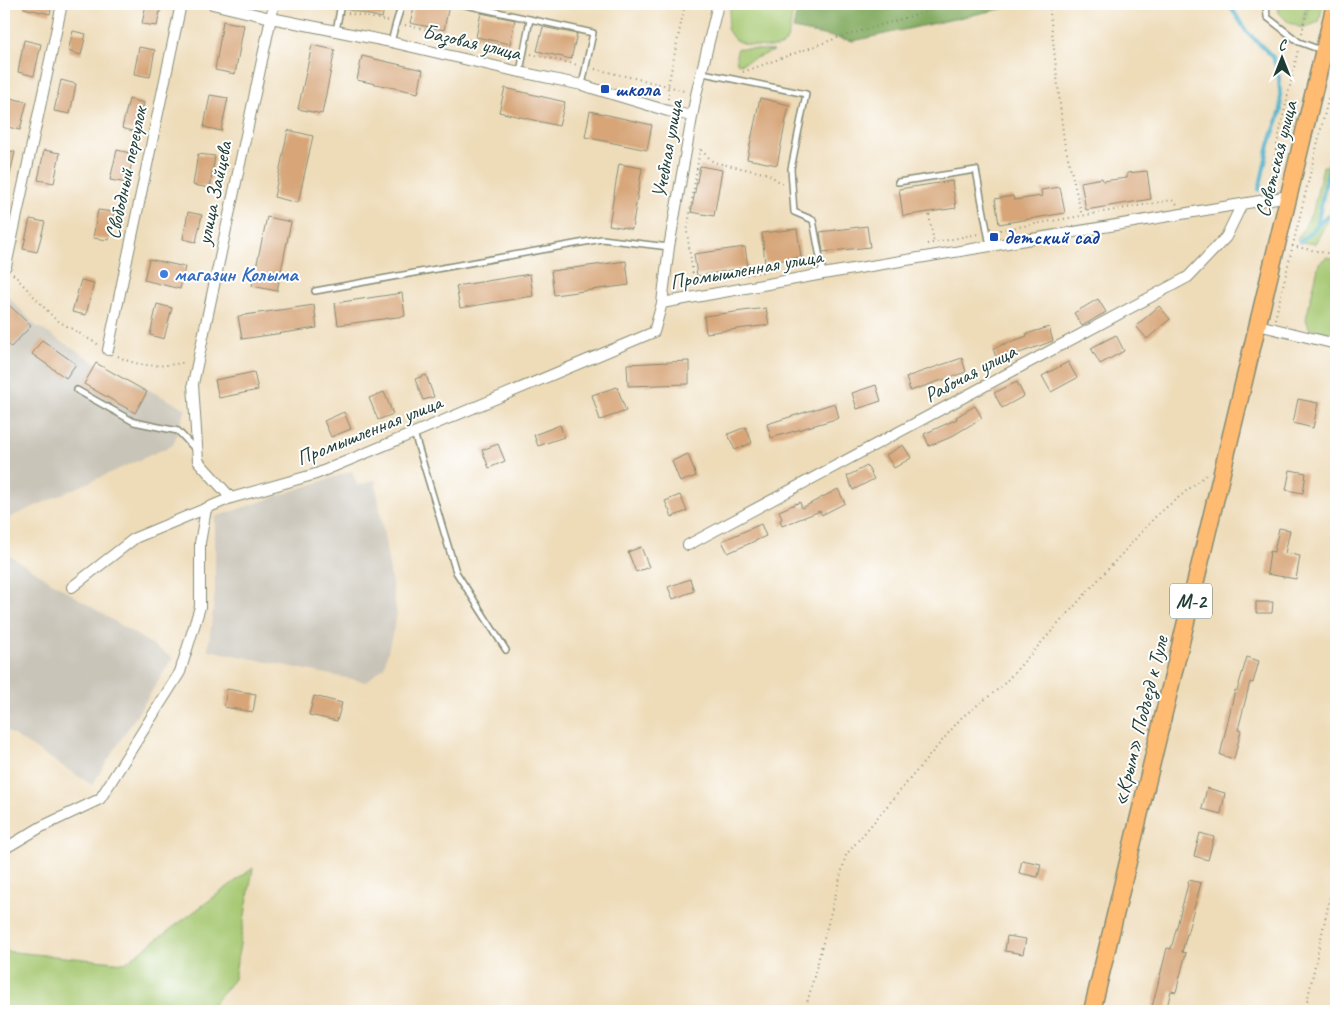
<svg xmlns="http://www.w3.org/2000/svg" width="1340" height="1015" font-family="Caveat,sans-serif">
	<rect width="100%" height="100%" fill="#fff"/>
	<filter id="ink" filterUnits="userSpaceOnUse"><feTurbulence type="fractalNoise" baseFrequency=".02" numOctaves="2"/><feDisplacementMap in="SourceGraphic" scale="10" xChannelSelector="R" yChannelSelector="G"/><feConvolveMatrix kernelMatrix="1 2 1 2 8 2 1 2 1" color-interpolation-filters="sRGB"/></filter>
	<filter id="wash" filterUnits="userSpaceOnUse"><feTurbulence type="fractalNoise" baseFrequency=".0096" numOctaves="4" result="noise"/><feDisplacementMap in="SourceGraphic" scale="20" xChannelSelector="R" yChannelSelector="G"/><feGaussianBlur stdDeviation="1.12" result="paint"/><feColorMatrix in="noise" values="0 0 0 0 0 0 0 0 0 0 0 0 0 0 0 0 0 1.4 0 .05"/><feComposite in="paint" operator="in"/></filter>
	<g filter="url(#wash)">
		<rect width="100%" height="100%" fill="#eedcb9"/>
		<path fill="#c9c4b8" d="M4,292L35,325L95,362L186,409L173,445L4,520Z
			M352,471L357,486L375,480L397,615L384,667L366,682L208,650L215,592V517Z
			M4,552L173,658L92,785L4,729Z"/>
		<path fill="#a5c76f" stroke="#628252" d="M731,4H794C792,12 790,41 783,45C775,50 744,45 737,41C732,38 730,33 727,29Z
			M1280,4H1307L1301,28L1288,22L1278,12Z
			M1309,4H1323L1319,22L1303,28Z
			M738,48L774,51L740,64L737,63L736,55Z
			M1323,166H1328L1316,225L1299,242L1297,240L1313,211Z
			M1332,212L1315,244L1301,242Z
			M1327,257L1336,259V329L1332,333L1309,328L1306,319L1319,263Z
			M253,868L234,979L208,1011H4V951L125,963Z"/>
		<path fill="#84ac62" stroke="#52744b" d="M798,4H1023L853,41L793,29Z"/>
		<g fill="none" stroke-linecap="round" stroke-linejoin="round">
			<path stroke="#49aec8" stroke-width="4" d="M1229,4L1246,31L1273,57L1279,77L1281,110L1269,145L1259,190
				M1336,92V93
				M1318,225L1336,208
				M1300,242L1317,226L1336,131"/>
		</g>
		<g id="blocks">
			<path fill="#d7a578" d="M24,4H52L50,14L24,8Z
				M146,4L161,6L157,26L142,24Z
				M345,4H385L382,18L345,9Z
				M415,4H442L449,5L444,30L410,23Z
				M481,13L515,20L510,44L476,37Z
				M223,21L244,25L235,74L215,70Z
				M543,27L577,34L571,59L537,51Z
				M73,31L86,34L81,55L68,51Z
				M24,40L41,44L34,76L18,72Z
				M312,45L335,50L322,114L298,109Z
				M139,47L155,50L150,77L134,74Z
				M362,56L423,70L418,93L357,80Z
				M61,80L76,84L70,114L54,111Z
				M505,88L565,102L559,126L499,112Z
				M210,95L228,98L221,131L204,127Z
				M6,97L27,102L20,130L4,126V105Z
				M760,98L789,105L777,165L747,159Z
				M129,99L144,103L137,132L122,128Z
				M590,111L652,125L647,150L585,137Z
				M288,130L313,136L298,203L274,197Z
				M4,150L15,152L8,183L4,182Z
				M44,150L60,153L54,183L38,180Z
				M117,150L134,154L127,183L110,180Z
				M198,154L215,156L210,188L193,185Z
				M619,164L642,168L632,229L609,225Z
				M700,166L722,170L714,216L691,212Z
				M1147,171L1151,199L1086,210L1081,182L1102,178L1103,181L1127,178V173Z
				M952,181L956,208L903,216L899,189Z
				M1060,187L1065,213L999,224L995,199L1013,196L1014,200L1042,196L1041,190Z
				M98,210L114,212L109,240L93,238Z
				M188,212L202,215L196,242L183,239Z
				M267,217L291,222L277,291L252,286Z
				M30,219L45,222L37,252L23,249Z
				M867,226L870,247L823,252L820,232Z
				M797,229L801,257L765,263L762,233Z
				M745,247L748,267L697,276L694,254Z
				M149,259L185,267L180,289L144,280Z
				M626,261L629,285L554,295L551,271Z
				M530,274L533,296L460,308L456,286Z
				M81,280L94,283L86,315L72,312Z
				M402,293L405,316L338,325L335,303Z
				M1098,299L1106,312L1082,326L1074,313Z
				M4,300L31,326L11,347L4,341Z
				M157,304L172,308L164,339L150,335Z
				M314,305L317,328L242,339L238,316Z
				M1159,306L1170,319L1147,339L1136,326Z
				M766,308L769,325L706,333L704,316Z
				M1049,327L1053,341L997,361L993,348L1027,336L1026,334Z
				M1116,335L1124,351L1100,364L1091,348Z
				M42,340L76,364L66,378L32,354Z
				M962,358L966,372L910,391L906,377Z
				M689,361V384L628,386L627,364Z
				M1068,362L1077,378L1051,392L1042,376Z
				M96,363L147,392L135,413L84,384Z
				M254,372L258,390L219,398L215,380Z
				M426,375L434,397L423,400L415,379Z
				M1017,382L1024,396L1002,408L994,393Z
				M876,385L881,401L857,409L852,393Z
				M617,387L626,411L600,420L592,395Z
				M384,392L393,414L378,420L369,398Z
				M1298,399L1318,403L1313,428L1293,423Z
				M835,403L839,418L771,438L767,424Z
				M975,406L982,418L949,438L929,446L924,434L957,419L956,417Z
				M344,412L351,429L331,437L324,421Z
				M560,425L564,437L538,446L534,435Z
				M746,427L752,443L735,450L728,434Z
				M498,444L505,461L489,468L482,450Z
				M903,445L911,458L894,468L886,455Z
				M688,454L696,476L680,482L672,461Z
				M867,466L874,479L853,490L847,476Z
				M1290,470L1306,473L1303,493L1286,490Z
				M838,489L845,503L822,515L820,511L782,526L780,520L782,519L779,511L800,502L802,508Z
				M680,495L687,511L672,517L665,501Z
				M761,524L766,536L728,553L722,541Z
				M1279,528L1290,530L1285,553L1300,556L1296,579L1267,574L1270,551L1274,552Z
				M641,547L649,567L636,572L628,552Z
				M690,579L694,591L673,599L668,587Z
				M1256,602H1273L1272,613H1256Z
				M1247,657L1259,661L1253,683L1250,682L1238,730L1241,731L1234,759L1220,755L1235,690L1237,691Z
				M227,689L256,694L253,712L224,707Z
				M314,696L342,703L337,721L309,715Z
				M1207,788L1225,793L1221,814L1202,809Z
				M1200,833L1214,837L1208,860L1194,856Z
				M1022,860L1041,864L1038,877L1019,873Z
				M1189,880L1201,883L1182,952L1186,953L1176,992L1171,991L1166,1011H1151L1167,948L1171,949Z
				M1007,936L1026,939L1023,954L1005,951Z"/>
		</g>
	</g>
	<g filter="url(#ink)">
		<use href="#blocks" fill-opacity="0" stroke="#868c76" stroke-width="1"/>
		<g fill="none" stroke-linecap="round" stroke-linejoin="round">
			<g stroke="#868c76" stroke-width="8">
				<path id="lane" d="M461,4L593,33L582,85
					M1266,4L1267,17L1299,42L1321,50
					M336,31L341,4
					M391,42L396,23L402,4
					M520,72L530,19
					M703,73L806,94L791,169L794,212L813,220L823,274
					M898,182L976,170L990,246
					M315,291L602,239L669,247
					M77,390L134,422L178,431L195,449
					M414,433L456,572L506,650"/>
			</g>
			<g stroke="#868c76" stroke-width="12">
				<path id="street" d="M212,4L271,18L391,42L520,72L582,85L668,111L692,116
					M6,266L62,4
					M662,303L823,274L1289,196
					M1258,325L1336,344
					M108,350L181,4
					M231,498L198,461L193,384L274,4
					M688,545L1188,277L1226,237L1242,204
					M72,587L135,538L231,498L316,474L654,332L662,303L669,247L696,95L718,4
					M4,849L41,827L100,799L180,672L200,607V543L206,509"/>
			</g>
			<g stroke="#868c76" stroke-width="19">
				<path id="primary" d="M1092,1011L1335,4"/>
			</g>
			<path stroke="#868c76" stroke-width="2" stroke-dasharray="1 4" stroke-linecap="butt" d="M304,4L331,10
				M1049,4L1064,141L1082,216
				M348,13L388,21
				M405,25L514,50
				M1302,33L1308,4
				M531,54L578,65
				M595,69L668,86L684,91
				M743,72L837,38L952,4
				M668,99V86L685,4
				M701,150L713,162L768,174L784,185
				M1267,189L1298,50
				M929,215L934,242
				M995,231L1172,200L1177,204
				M927,244L978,234
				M1292,246L1336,255
				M13,274L55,319L99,345
				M694,283L687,232L700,149
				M688,286L694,283L769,271
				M1275,319L1336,67
				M118,356C138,368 164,367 186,362
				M805,1011L846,855L962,717L1001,687L1157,515L1206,475
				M1305,1011L1330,897L1336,898"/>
			<use href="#lane" stroke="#fff" stroke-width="5"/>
			<use href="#street" stroke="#fff" stroke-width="10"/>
			<use href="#primary" stroke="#ffbb71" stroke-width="16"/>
		</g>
	</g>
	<g fill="#1a4fb4" stroke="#fff" stroke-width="2">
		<rect x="600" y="84" width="10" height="10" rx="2.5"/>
		<rect x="989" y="232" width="10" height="10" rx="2.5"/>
	</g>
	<circle fill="#3f7fe0" stroke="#fff" stroke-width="2" cx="164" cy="274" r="5"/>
	<g text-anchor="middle" stroke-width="4" stroke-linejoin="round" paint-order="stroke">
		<rect fill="#fff" stroke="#627771" stroke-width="1" x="1170" y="583.5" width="42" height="35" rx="4"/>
		<g font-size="20" font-weight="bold" fill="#1f3d34">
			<text x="1191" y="608">М-2</text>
		</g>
		<g font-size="21" fill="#1f3d34" stroke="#fff">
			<text transform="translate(472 42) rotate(13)" y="7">Базовая улица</text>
			<text transform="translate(667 149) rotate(-80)" y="7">Учебная улица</text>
			<text transform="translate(1276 159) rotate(-76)" y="7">Советская улица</text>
			<text transform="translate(126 173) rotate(-78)" y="7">Свободный переулок</text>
			<text transform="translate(214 193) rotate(-78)" y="7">улица Зайцева</text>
			<text transform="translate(746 269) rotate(-10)" y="7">Промышленная улица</text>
			<text transform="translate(970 373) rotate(-28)" y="7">Рабочая улица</text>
			<text transform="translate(369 430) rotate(-22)" y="7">Промышленная улица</text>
			<text transform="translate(1140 721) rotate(-76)" y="7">«Крым» Подъезд к Туле</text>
		</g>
		<g font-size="21" font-weight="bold" fill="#164399" stroke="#fff" text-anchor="start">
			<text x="615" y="96">школа</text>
			<text x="1004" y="244">детский сад</text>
		</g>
		<g font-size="21" font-weight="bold" fill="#366cbe" stroke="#fff" text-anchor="start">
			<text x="174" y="281">магазин Колыма</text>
		</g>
	</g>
	<rect width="1340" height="1015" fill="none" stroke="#fff" stroke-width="20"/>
	<g transform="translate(1282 58)" stroke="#ffffff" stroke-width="4" paint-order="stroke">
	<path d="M0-4L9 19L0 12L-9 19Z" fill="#1f3d34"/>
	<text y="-8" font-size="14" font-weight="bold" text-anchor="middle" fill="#1f3d34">С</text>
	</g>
</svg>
